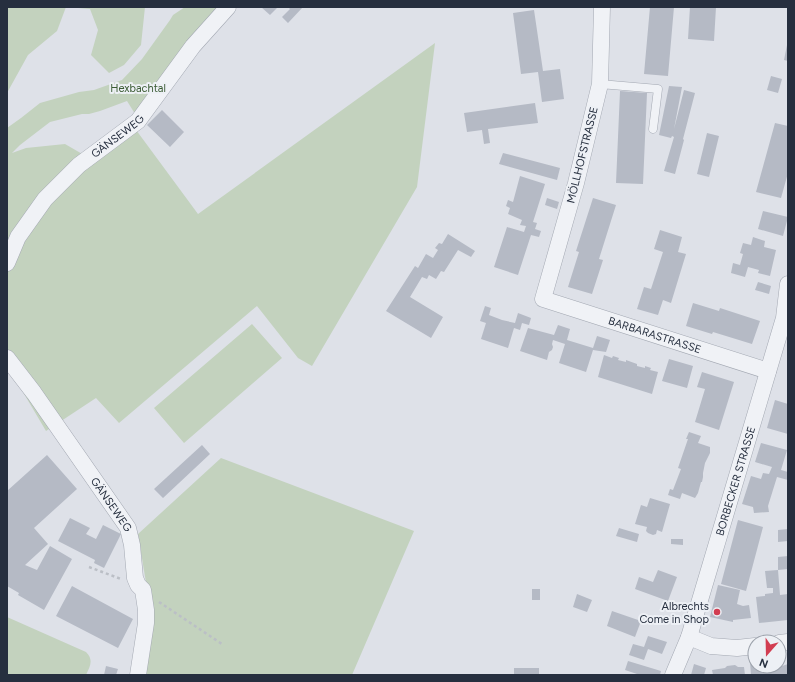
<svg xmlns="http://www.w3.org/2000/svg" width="795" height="682" font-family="Figtree,sans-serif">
	<rect width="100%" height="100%" fill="#dee1e8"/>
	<path fill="#c3d2be" d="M7,7H66L57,31L28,55L7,93Z
		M66,7H145L141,45L124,65L109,73L91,55L98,30L90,9Z
		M185,7H224L137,117L127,101L100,111L89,114H82L50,122L20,145L12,153L26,148L65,144L84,155L128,119L198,214L435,43L417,187L312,366L298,358L257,306L119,423L96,398L46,431L7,365V128L21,118L40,103L79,92L94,90L122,80L142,59L170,20L173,15Z
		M252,324L282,358L184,443L154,408Z
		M221,458L414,531L352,675H142L152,619L138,534Z
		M7,617L86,652C94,660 90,666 86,675H7Z"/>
	<path fill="#b5bac5" d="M261,7H278L270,15Z
		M288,7H303L288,23L282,17L290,9Z
		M650,7H674L668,76L644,74Z
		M690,7H716L714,41L688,39Z
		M534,10L543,71L560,69L564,99L542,102L538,72L521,74L513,13Z
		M787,45H788V61L784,60Z
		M771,76L782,79L778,93L767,90Z
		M669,86L682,87L674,129L684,90L695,93L683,139L684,140L675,174L664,171L674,137L672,136L671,138L659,135Z
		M620,91L647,93L643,184L616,183Z
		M535,103L538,123L488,129L490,143L484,144L482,130L467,132L464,113Z
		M162,110L184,132L170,147L147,125Z
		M775,123L788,126V173L781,198L756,192Z
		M707,133L719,136L709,177L697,174Z
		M503,153L560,168L557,180L499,164Z
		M520,176L545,184L533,222L537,223L535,229L541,231L539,237L531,235L518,275L494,267L507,227L524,232L526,226L520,225L522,220L508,214L510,208L506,206L508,200L513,202Z
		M547,198L559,202L557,209L545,205Z
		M593,198L616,205L599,259L603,260L592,294L568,287L579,252L576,251Z
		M763,211L788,217L783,236L758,229Z
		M660,230L682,237L678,252L686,254L671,303L663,300L658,315L637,309L644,287L651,289L663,252L654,249Z
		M448,234L475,251L471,257L458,250L444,272L441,271L436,279L429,275L427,279L422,277L410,297L443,317L431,338L386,311L415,266L418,268L426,254L433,258L438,250L435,248L439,243L442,244Z
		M753,237L765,241L764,247L776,250L770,276L758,273L759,270L748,267L745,277L731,273L733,263L740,265L743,254L740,253L743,243L751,245Z
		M758,282L771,286L769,294L755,290Z
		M693,303L719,311L720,308L760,321L752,344L713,332L712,334L686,326Z
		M485,306L491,308L489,315L502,320L515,323L518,313L531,318L529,325L522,323L520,330L514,328L508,348L481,339L486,323L480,321Z
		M558,325L570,329L567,340L593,348L597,336L610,340L606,352L593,350L586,372L559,363L565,344L553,340L552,344L553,347L552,350L549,352L547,360L520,351L528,328L554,335Z
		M604,355L612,358L613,356L619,358L618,360L626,362V360L637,364V366L645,368V366L651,368L650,370L658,372L652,394L598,377Z
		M669,359L693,366L687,388L662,381Z
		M702,372L734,382L719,430L695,422L705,389L697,387Z
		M775,400L788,404V434L767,428Z
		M689,432L701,436L698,443L710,447V453L705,463L703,473V477L702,482H701L698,493L695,498L682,493L680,499L668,495L670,489L673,490L681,469L678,468L688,439H686Z
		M761,443L787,450L781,470L788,472V480L777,477L768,506L769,512L754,513L753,507L742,504L751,476L761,479L763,473L769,474L772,467L755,462Z
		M202,445L210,454L163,498L154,489Z
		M47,455L77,489L34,528L48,544L25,565L37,570L50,546L72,559L44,610L18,595L19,593L7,586V491Z
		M650,498L670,504L662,532L657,530L656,534L653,535L648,533L646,531L647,527L635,524L641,505L647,507Z
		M70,518L90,528L86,534L96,539L103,525L121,534L104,568L94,563L95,560L58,541Z
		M738,520L763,527L746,591L721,584Z
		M619,528L639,534L637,542L616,536Z
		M788,529V541L778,542V530Z
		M671,539H683V545L671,544Z
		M788,556V569L778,570L780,595L788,594V620L759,623L756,597L765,596V594L773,593V588H767L765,571L778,570V557Z
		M658,570L677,577L668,601L635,589L639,577L653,582Z
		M718,585L740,590L737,604L743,606L749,605L751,618L733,620V622L710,617Z
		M72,586L133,619L118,648L56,616Z
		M532,589H540V600H532Z
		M577,594L592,600L587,612L573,607Z
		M612,611L641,621L635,637L607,626Z
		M648,636L667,642L662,654L648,649L644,660L629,655L633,644L644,647Z
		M628,661L661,671L660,675H640L625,670Z
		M750,662H755V666H764L768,669L769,667L782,666L788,664V675H751Z
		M694,664L706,668L704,675H691Z
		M735,665L738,667H744L745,675H713L712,670L725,668L727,666Z
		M106,666L118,669L116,675H104Z
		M514,668H539V675H514Z"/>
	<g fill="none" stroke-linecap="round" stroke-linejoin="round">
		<g stroke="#a3a8b2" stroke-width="9">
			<path id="lane" d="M600,84L658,89L653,129"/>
		</g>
		<g stroke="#a3a8b2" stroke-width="17">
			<g id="street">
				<path id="s1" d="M602,7L600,84L576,183L543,299L768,371"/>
				<path id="s2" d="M7,263L18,237L45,199L79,165L138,121L193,46L228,7"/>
				<path id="s3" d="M7,358L34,393L128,528L132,545L135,578L138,585L143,590L146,610V623L138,675"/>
				<path d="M689,637L711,646L737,648L755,646"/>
				<path d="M779,643L788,642"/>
				<path id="s4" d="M673,675L689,637L784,318L788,284"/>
			</g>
		</g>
		<path stroke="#bbbfc6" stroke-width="2.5" stroke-dasharray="3 3" stroke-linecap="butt" d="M89,567L121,579
			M159,602L222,644"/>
		<use href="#lane" stroke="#f0f2f6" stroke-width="8"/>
		<use href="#street" stroke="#f0f2f6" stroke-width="16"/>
	</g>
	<circle fill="#d23d51" stroke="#edf0f5" stroke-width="1.5" cx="717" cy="612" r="4"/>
	<g text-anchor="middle" stroke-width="4" stroke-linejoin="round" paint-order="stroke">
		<g font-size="11" fill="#3a5b33" stroke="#edf0f5">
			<text x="138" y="92">Hexbachtal</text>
		</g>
		<g font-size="11" fill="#262f3f" stroke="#edf0f5">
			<text dy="4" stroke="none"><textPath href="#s2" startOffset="171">GÄNSEWEG</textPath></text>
			<text transform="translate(582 155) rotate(-76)" y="4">MÖLLHOFSTRASSE</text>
			<text dy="4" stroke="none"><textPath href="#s1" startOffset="417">BARBARASTRASSE</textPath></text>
			<text dy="4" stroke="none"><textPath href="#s4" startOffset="204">BORBECKER STRASSE</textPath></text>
			<text dy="4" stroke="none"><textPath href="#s3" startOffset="180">GÄNSEWEG</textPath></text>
		</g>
		<g font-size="11" fill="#262f3f" stroke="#edf0f5" text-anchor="end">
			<text x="709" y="610">Albrechts<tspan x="709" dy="13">Come in Shop</tspan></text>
		</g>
	</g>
	<rect width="795" height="682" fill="none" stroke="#262f3f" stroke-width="16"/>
	<g transform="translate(767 654) rotate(200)"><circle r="19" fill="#edf0f5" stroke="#9da3ac"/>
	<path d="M0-3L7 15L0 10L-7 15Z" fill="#d23d51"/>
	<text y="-6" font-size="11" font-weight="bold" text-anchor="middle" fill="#262f3f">N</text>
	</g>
</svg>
